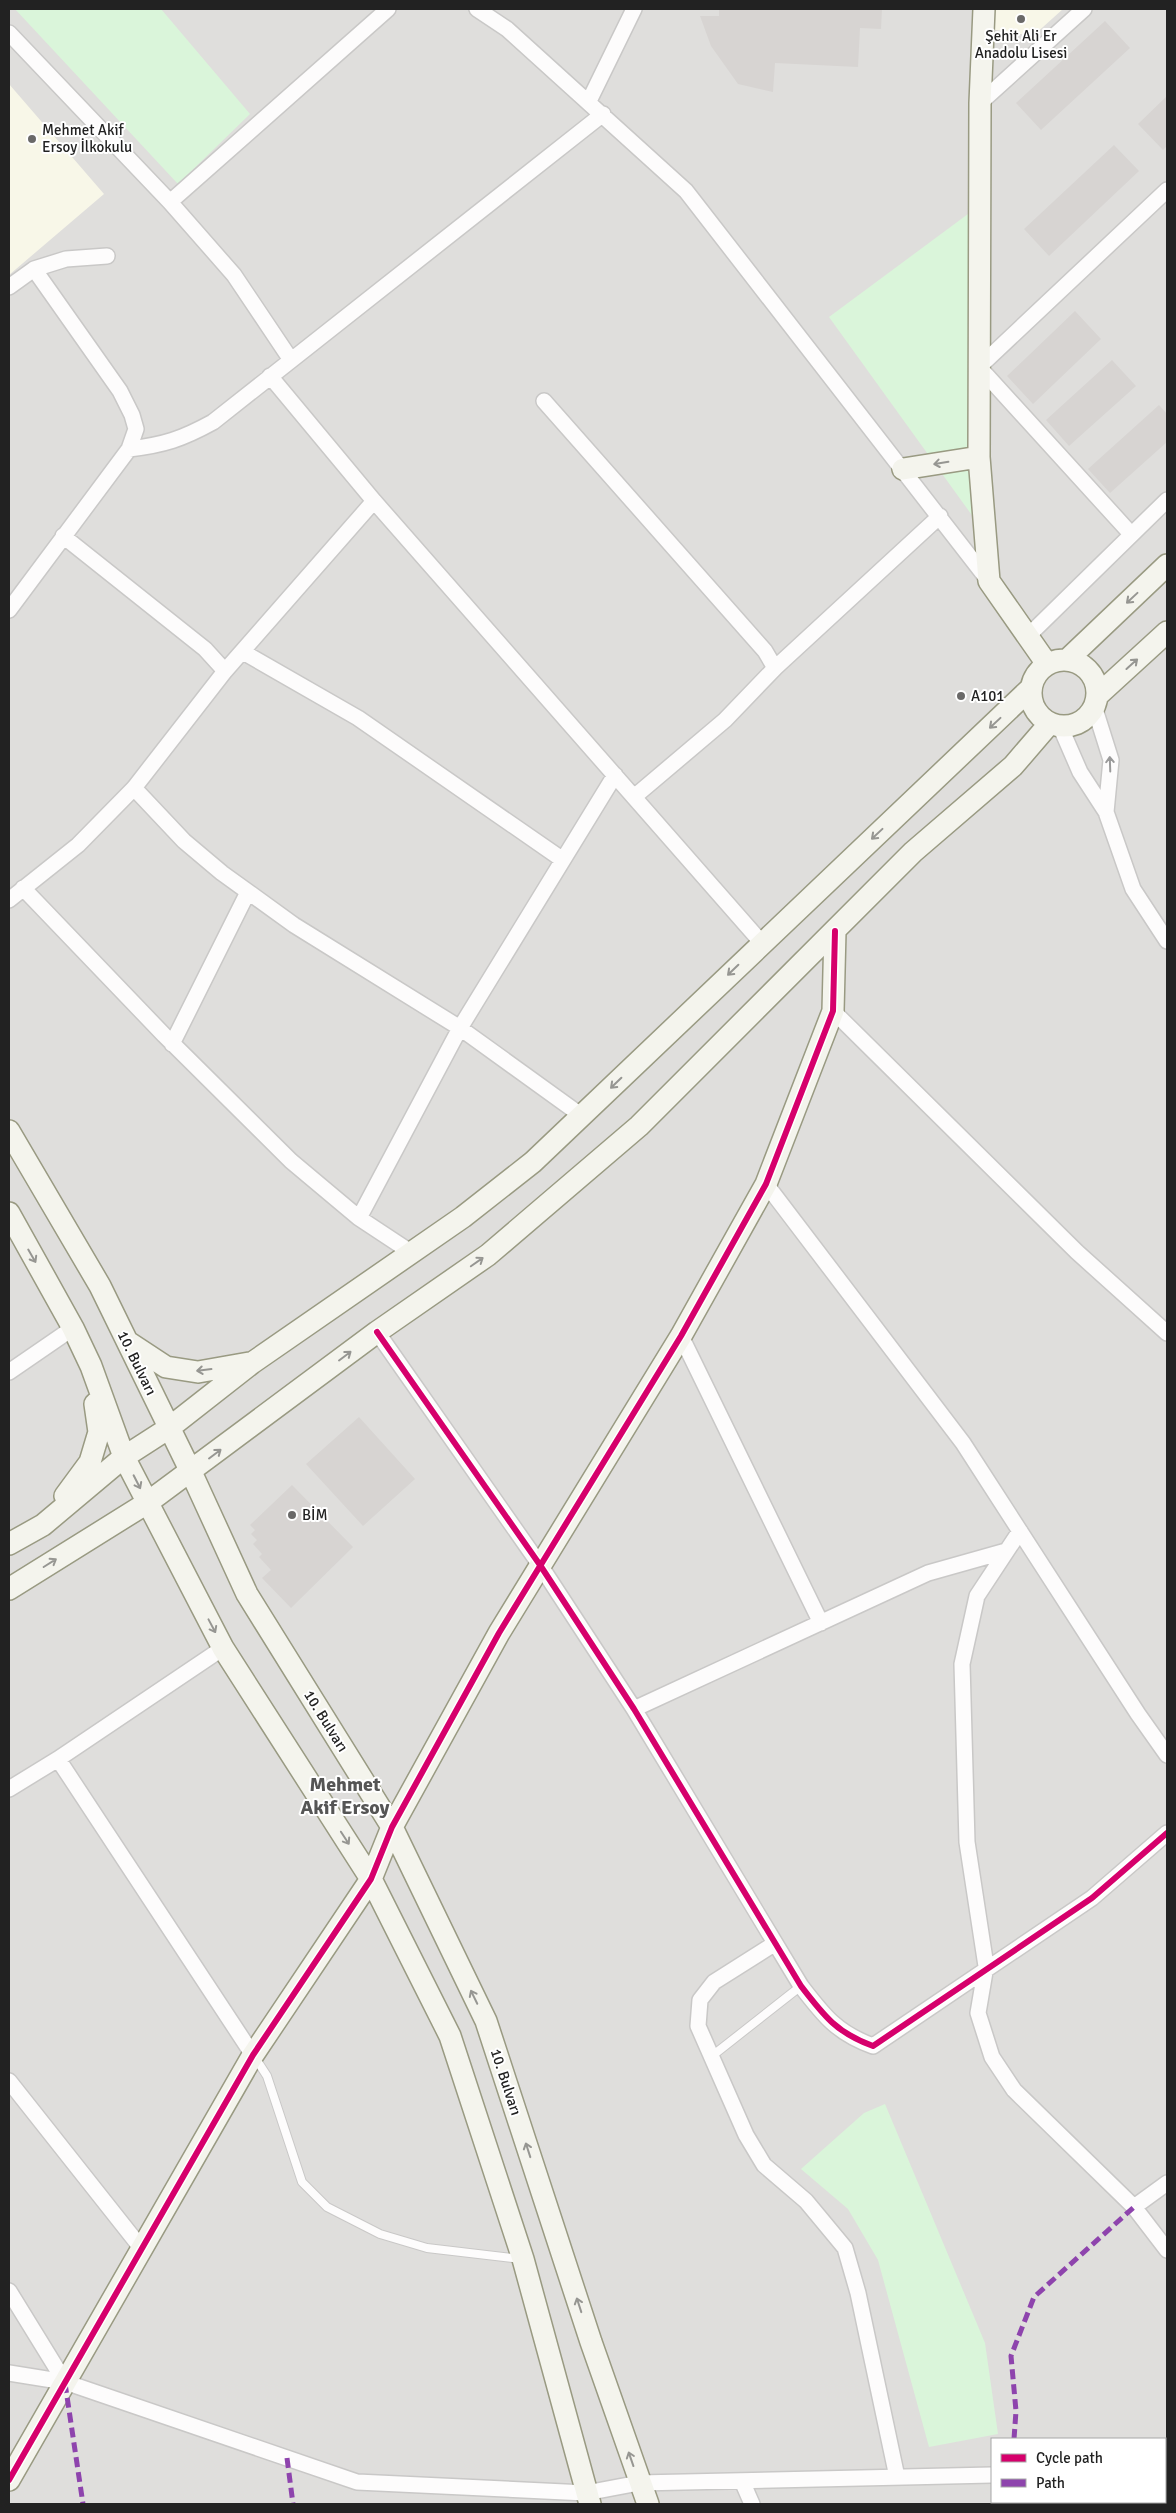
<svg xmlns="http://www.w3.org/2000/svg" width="1176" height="2513" font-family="Signika,sans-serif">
	<rect width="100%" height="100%" fill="#f0eeeb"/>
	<path fill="#dfdedc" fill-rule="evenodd" d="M9,9H1167V2504H9ZM992,2439H1165V2502H992Z"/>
	<path fill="#f8f7e8" d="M991,9H1063L1033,36L990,29Z
		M9,84L104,194L9,275Z"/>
	<path fill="#daf5da" d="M15,9H161L250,114L178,184Z
		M968,214L979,525L829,317Z
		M885,2104L985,2343L998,2434L929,2447L878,2260L848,2209L801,2169L864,2113Z"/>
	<path fill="#d7d4d2" d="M719,9H882L881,29L860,28L858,67L775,63L773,92L738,84L711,46L700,16H719Z
		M1105,21L1130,48L1041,130L1016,103Z
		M1167,96V146L1163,150L1138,124Z
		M1114,145L1139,171L1049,256L1024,229Z
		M1075,311L1101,339L1033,404L1007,376Z
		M1112,360L1136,386L1069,446L1046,420Z
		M1159,405L1167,414V442L1110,493L1088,469Z
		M359,1417L415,1479L363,1526L306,1464Z
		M292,1485L353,1547L291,1608L262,1578L271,1570L259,1557L262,1554L253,1544L257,1540L251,1534L255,1530L250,1525Z"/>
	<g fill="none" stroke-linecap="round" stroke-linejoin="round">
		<g stroke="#c9c8c7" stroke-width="10">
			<path id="lane" d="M254,2056L267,2076L302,2182L327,2207L380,2234L427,2248L521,2259
				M712,2056L801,1986"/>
		</g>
		<g stroke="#c9c8c7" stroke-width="18">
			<path id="street" d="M477,9L507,29L686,191L988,580
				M9,33L170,202L234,275L291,360
				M589,101L634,9
				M980,103L1084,9
				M170,202L388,9
				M9,287L34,269L66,259L107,256
				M270,376L374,501L762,943
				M544,401L765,651L775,668L725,720L634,797
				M129,449C164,445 182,439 213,422L603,114
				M1131,534L979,367L1167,190
				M63,536L205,649L225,671
				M9,610L129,449L136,429L132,415L120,391L34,269
				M1027,637L1167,500
				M243,652L358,718L563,860
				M775,668L940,516
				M1094,706L1111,760L1106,812
				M1060,726L1080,772L1106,812L1133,889L1167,941
				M134,788L184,841L222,873L294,925L460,1028L582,1116
				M23,888L164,1035L291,1161L359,1218L412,1253
				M9,900L78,845L134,788L225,671L374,501
				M833,1011L1077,1252L1167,1333
				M172,1044L248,892
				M766,1184L963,1443L1138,1714L1167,1755
				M359,1218L460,1028L615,775
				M377,1332L540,1565L634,1709L801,1986C824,2016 837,2033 873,2046L1092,1898L1167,1833
				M681,1336L821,1623
				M9,1372L73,1328
				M1020,1531L977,1596L962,1664L967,1842L986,1966L978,2013L992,2057L1014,2090L1134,2207L1167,2250
				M634,1709L928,1573L1006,1551
				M58,1759L253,2055
				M9,1789L58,1759L223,1648
				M774,1944L714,1982L700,2000L698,2026L746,2135L764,2165L806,2201L845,2248L858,2293L897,2477
				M9,2081L142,2249
				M1134,2207L1167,2183
				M9,2291L65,2382
				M9,2373L65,2382L357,2482L586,2493L639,2483L992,2475
				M1165,2470H1167
				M742,2481L752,2504"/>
		</g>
		<g stroke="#999a82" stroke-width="24">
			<path id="secondary" d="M984,9L980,103L979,457L989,581L1047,664
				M903,469L979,457
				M1031 693a33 33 0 1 1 66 0a33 33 0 1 1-66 0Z
				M1067,660L1167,565
				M1097,696L1167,632
				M9,1131L100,1286L191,1472L247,1594L392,1827L486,2021L591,2342L648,2504
				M9,1213L73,1328L91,1366L124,1457L223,1648L371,1879L450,2036L523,2259L590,2504
				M128,1342L166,1367L198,1372L249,1363
				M65,1496L90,1462L99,1432L95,1404
				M9,1544L43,1525L124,1457L169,1428L252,1363L463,1217L533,1162L1030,689
				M9,1589L147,1503L377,1332L488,1255L639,1126L913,852L1013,766L1050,723
				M9,2480L253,2055L371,1879L392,1827L499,1633L681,1336L766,1184L833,1011L835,931"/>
		</g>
		<use href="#lane" stroke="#fdfcfc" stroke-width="8"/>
		<use href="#street" stroke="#fdfcfc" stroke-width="15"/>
		<use href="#secondary" stroke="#f4f4ed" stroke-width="21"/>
		<path stroke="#8e44ad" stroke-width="5" stroke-dasharray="10 5" stroke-linecap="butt" d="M65,2383L83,2504
			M1014,2439L1016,2411L1011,2356L1034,2297L1134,2207
			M287,2458L293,2504"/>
		<g stroke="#fff" stroke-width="9">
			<path id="cycleway" d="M377,1332L540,1565L634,1709L801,1986C824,2016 837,2033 873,2046L1092,1898L1167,1833
				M9,2480L253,2055L371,1879L392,1827L499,1633L681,1336L766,1184L833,1011L835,931"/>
		</g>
		<use href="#cycleway" stroke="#d6006c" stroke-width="6"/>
	</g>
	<defs><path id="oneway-shaft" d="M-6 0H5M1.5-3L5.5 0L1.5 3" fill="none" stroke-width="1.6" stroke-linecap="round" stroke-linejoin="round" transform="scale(1.25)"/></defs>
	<g stroke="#969692">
		<use href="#oneway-shaft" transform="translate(941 463) rotate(171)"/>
		<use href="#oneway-shaft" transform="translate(1132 598) rotate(137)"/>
		<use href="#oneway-shaft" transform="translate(1132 664) rotate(-42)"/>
		<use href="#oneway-shaft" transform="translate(995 723) rotate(137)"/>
		<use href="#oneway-shaft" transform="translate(877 834) rotate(137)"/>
		<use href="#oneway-shaft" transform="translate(733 970) rotate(136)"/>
		<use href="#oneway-shaft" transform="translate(616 1083) rotate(136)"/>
		<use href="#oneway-shaft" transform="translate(32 1256) rotate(60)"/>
		<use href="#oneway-shaft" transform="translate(477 1262) rotate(-35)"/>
		<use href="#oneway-shaft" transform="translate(345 1356) rotate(-37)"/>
		<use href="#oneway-shaft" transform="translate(204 1370) rotate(173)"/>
		<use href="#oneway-shaft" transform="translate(215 1454) rotate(-37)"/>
		<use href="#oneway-shaft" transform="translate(137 1482) rotate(63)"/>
		<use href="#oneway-shaft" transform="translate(50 1563) rotate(-32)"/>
		<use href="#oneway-shaft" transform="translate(212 1626) rotate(62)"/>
		<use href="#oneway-shaft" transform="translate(345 1838) rotate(57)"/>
		<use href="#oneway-shaft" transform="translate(474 1997) rotate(-116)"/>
		<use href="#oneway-shaft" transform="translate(528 2150) rotate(-108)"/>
		<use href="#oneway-shaft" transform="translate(579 2305) rotate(-108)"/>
		<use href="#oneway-shaft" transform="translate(631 2459) rotate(-109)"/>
	</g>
	<use stroke="#9a9a9a" href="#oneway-shaft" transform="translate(1110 764) rotate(-92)"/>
	<g fill="#6a6968" stroke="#fff" stroke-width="2">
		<circle cx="1021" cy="19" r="5"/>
		<circle cx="32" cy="139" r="5"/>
		<circle cx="961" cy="696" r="5"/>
		<circle cx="292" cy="1515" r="5"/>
	</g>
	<g text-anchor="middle" stroke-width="4" stroke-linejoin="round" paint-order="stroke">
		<g font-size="15" fill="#222" stroke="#fff" text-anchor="start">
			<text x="1021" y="41" text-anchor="middle">Şehit Ali Er<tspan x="1021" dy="17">Anadolu Lisesi</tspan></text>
			<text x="42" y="135">Mehmet Akif<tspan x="42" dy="17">Ersoy İlkokulu</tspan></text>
			<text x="971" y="701">A101</text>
			<text x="302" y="1520">BİM</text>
		</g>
		<g font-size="15" fill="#222" stroke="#fff">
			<text transform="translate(137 1363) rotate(64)" y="5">10. Bulvarı</text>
			<text transform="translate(326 1721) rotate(58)" y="5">10. Bulvarı</text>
			<text transform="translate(506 2082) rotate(72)" y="5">10. Bulvarı</text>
		</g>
		<g font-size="20" font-weight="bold" fill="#555" stroke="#fff">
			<text x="345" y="1791">Mehmet<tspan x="345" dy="23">Akif Ersoy</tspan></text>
		</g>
	</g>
	<rect width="1176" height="2513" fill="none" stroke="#222222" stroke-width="20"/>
	<rect x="991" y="2438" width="175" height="65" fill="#ffffff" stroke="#a7a7a7"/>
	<rect x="1001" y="2454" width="25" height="8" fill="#d6006c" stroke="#a7a7a7"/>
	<text x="1036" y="2463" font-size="15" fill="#222222">Cycle path</text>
	<rect x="1001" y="2479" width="25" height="8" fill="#8e44ad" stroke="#a7a7a7"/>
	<text x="1036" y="2488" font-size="15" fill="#222222">Path</text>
</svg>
